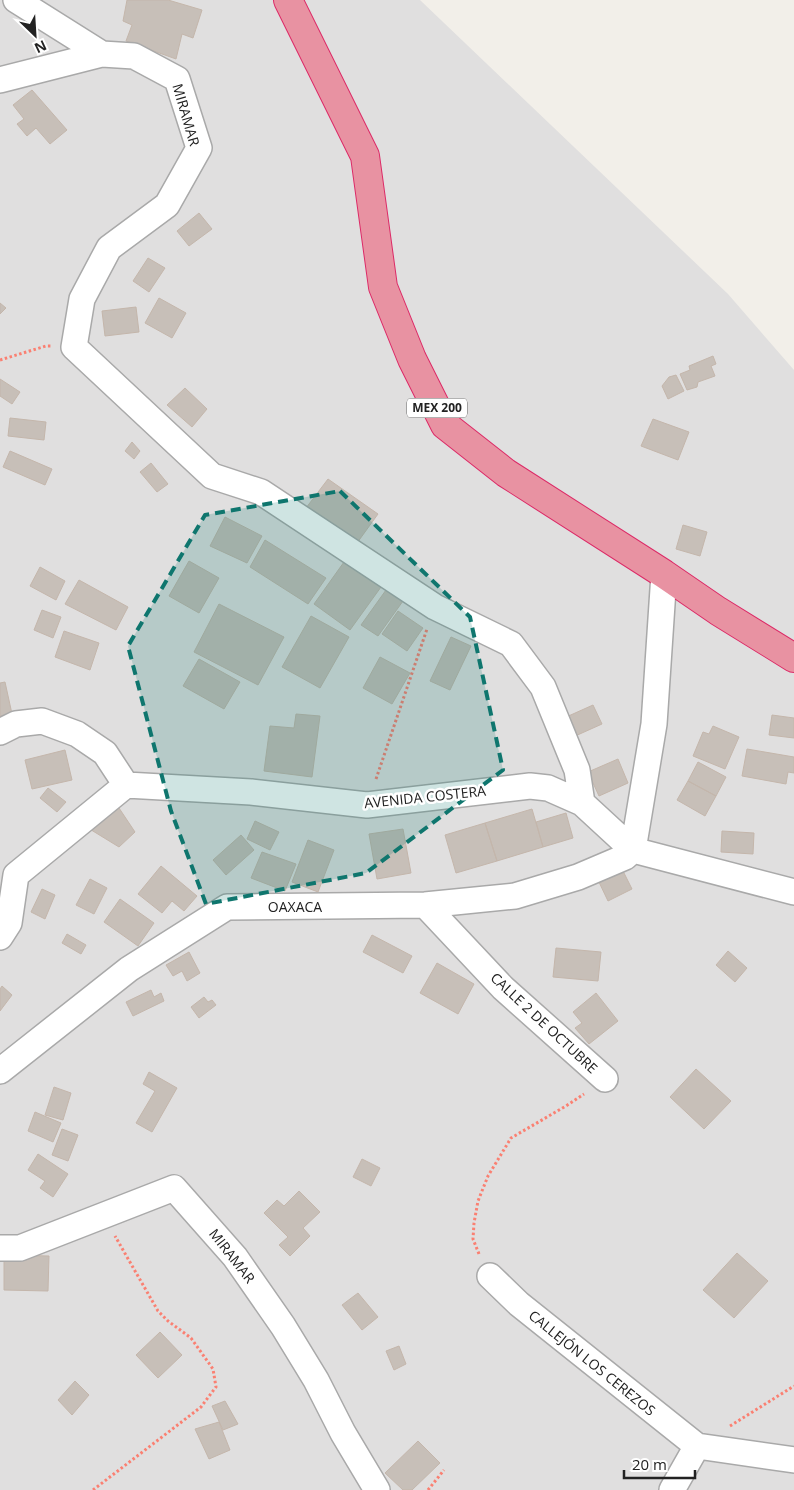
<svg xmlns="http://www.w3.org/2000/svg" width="794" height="1490" font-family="'Open Sans',sans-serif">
	<rect width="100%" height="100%" fill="#f2efe9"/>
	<path fill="#e0dfdf" d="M0,0H420L728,294L794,370V1490H0Z"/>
	<path fill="#c7bfb8" stroke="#c4b6ab" d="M127,0H168L202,10L193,38L182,34L176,59L126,41L132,25L123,21Z
		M32,90L67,130L50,144L36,128L27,136L17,124L24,119L13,105Z
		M199,213L212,229L189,246L177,231Z
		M148,258L165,268L149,292L133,281Z
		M159,298L186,313L172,338L145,323Z
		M0,303L6,308L0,314Z
		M136,307L139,332L105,336L102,311Z
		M713,356L716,364L711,366L715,376L698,382L697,387L687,390L680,374L690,370L689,366Z
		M676,375L684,391L668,399L662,386L669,377Z
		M0,379L20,392L12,404L0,396Z
		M185,388L207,409L192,427L167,405Z
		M10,418L46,422L44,440L8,436Z
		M653,419L689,432L678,460L641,446Z
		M132,442L140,451L134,459L125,451Z
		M10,451L52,469L45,485L3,467Z
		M151,463L168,484L157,492L140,472Z
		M328,479L378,514L357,543L306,508Z
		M225,517L262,536L247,563L210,546Z
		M683,525L707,532L700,556L676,549Z
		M265,540L326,578L308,604L250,567Z
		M189,561L219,578L199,613L169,596Z
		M344,562L381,587L350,630L314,604Z
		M40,567L65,581L56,600L30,586Z
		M79,580L128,607L116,630L65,604Z
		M386,590L403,601L378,636L361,625Z
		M219,604L284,637L258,685L194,652Z
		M42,610L61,617L53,638L34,630Z
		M398,611L423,628L407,651L382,634Z
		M311,616L349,637L320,688L282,667Z
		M64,631L99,643L90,670L55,657Z
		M451,637L471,646L450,690L430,681Z
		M380,657L410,673L392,704L363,688Z
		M199,659L240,682L224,709L183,686Z
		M5,682L12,714L0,716V683Z
		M593,705L602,724L573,737L564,718Z
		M296,714L320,716L312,777L264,771L270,726L294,728Z
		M772,715L794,718V738L769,735Z
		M713,726L739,737L725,769L693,756L703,732L709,734Z
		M747,749L794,757V773L788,772L786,784L742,776Z
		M65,750L72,780L32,789L25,760Z
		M618,759L628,783L599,796L588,772Z
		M698,762L726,777L716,796L688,781Z
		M688,781L716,796L705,816L677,800Z
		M48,788L66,802L57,812L40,798Z
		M117,805L135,832L119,847L88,828Z
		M532,809L543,847L497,861L485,823Z
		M566,813L573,838L543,847L536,822Z
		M255,821L279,832L270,850L247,839Z
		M485,823L497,861L456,873L445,835Z
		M403,829L411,873L377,879L369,834Z
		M722,831L754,833L753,854L721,852Z
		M241,835L254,850L226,875L213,860Z
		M308,840L334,850L318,892L292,882Z
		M262,852L296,864L285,891L251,878Z
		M161,866L197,896L184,911L172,901L162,913L138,894Z
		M622,869L632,889L608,901L598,880Z
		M90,879L107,888L94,914L76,905Z
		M42,889L55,895L45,919L31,912Z
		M120,899L154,923L138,946L104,922Z
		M67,934L86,945L81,954L62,943Z
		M372,935L412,956L403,973L363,952Z
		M556,948L601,952L598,981L553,977Z
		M728,951L747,968L735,982L716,965Z
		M189,952L200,973L187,981L182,971L173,976L166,965Z
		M437,963L474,984L458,1014L420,993Z
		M2,986L12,995L0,1011V989Z
		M151,990L154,997L161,993L164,1001L133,1016L126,1002Z
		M596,993L618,1021L589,1044L575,1028L582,1023L573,1012Z
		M204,997L208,1002L212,1000L216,1005L199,1018L191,1007Z
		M696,1069L731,1101L704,1129L670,1097Z
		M149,1072L177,1088L152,1132L136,1123L155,1091L143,1084Z
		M54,1087L71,1093L63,1120L45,1115Z
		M35,1112L61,1123L53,1142L28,1131Z
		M62,1129L78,1135L68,1161L52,1155Z
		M38,1154L68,1174L53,1197L40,1188L45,1181L28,1170Z
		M362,1159L380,1168L371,1186L353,1177Z
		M299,1191L320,1212L303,1228L310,1236L290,1256L279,1245L288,1237L264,1213L277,1200L284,1206Z
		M737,1253L768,1281L734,1318L703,1290Z
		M4,1255L49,1256L48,1291L4,1290Z
		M358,1293L378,1317L362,1330L342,1305Z
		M160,1332L182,1355L158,1378L136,1355Z
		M399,1346L406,1364L394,1370L386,1351Z
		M75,1381L89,1395L72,1415L58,1400Z
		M225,1401L238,1424L223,1430L212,1406Z
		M219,1422L230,1450L209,1459L195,1429Z
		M418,1441L440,1463L412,1490H403L385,1473Z"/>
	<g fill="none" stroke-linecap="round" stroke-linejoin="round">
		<g stroke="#a9a9a9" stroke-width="28">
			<path id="street" d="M16,0L102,54L134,56L177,79L199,148L167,205L109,248L82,299L74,347L212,476L261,492L435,607L511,644L543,687L577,770L582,803
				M0,80L102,54
				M0,732L16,724L42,721L77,734L105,753L126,785
				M633,850L654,724L664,574
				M425,905L503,988L605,1079
				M0,937L9,923L16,875L126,785L251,792L367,805L530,786L548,788L582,803L633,850L794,892
				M0,1071L129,969L227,907L425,905L515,896L578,877L625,857L633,850
				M0,1248H20L174,1188L235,1257L283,1326L316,1380L343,1433L377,1490
				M490,1276L519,1304L697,1446
				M672,1490L697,1446L794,1460"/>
		</g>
		<g stroke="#dc2a67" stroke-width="30">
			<path id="highway" d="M288,0L365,156L383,287L412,359L445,425L506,473L664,574L718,611L794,658"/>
		</g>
		<path stroke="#fa8072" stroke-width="3" stroke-dasharray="2.5 2.5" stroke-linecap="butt" d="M0,360L46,346H51
			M376,779L427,629
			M479,1254L473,1239L474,1223L478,1201L488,1176L511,1138L566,1106L584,1094
			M730,1426L794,1386
			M93,1490L201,1407L216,1387L213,1369L191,1338L168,1321L158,1311L115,1236
			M428,1490L444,1470"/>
		<use href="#street" stroke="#fff" stroke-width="25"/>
		<use href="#highway" stroke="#e892a2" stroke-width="28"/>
	</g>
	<path fill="#0f766e" fill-opacity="0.2" stroke="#0f766e" stroke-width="4" stroke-dasharray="10 6" stroke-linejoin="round" d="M340,491L470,617L503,770L366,873L206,904L171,811L128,646L205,515Z"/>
	<g text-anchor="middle" stroke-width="5" stroke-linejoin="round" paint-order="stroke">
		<rect fill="#fff" stroke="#646464" stroke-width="1" x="407" y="398.5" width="60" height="19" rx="4"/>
		<g font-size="12" font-weight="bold" fill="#222">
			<text x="437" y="412">MEX 200</text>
		</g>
		<g font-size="14" fill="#222" stroke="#fff">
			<text transform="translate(186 115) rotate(74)" y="5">MIRAMAR</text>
			<text transform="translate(425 797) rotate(-6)" y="5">AVENIDA COSTERA</text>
			<text x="295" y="912">OAXACA</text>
			<text transform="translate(544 1023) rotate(43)" y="5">CALLE 2 DE OCTUBRE</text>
			<text transform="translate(232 1256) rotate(52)" y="5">MIRAMAR</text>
			<text transform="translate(592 1363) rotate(39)" y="5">CALLEJÓN LOS CEREZOS</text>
		</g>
	</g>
	<g transform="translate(35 35) rotate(155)" stroke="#ffffff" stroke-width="4" paint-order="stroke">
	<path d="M0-4L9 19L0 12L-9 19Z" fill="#222222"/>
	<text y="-8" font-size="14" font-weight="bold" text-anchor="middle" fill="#222222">N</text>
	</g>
	<path d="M624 1470v8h71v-8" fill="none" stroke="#222222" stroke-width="2.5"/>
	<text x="632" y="1470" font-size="15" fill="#222222" stroke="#ffffff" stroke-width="4" paint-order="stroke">20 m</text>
</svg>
